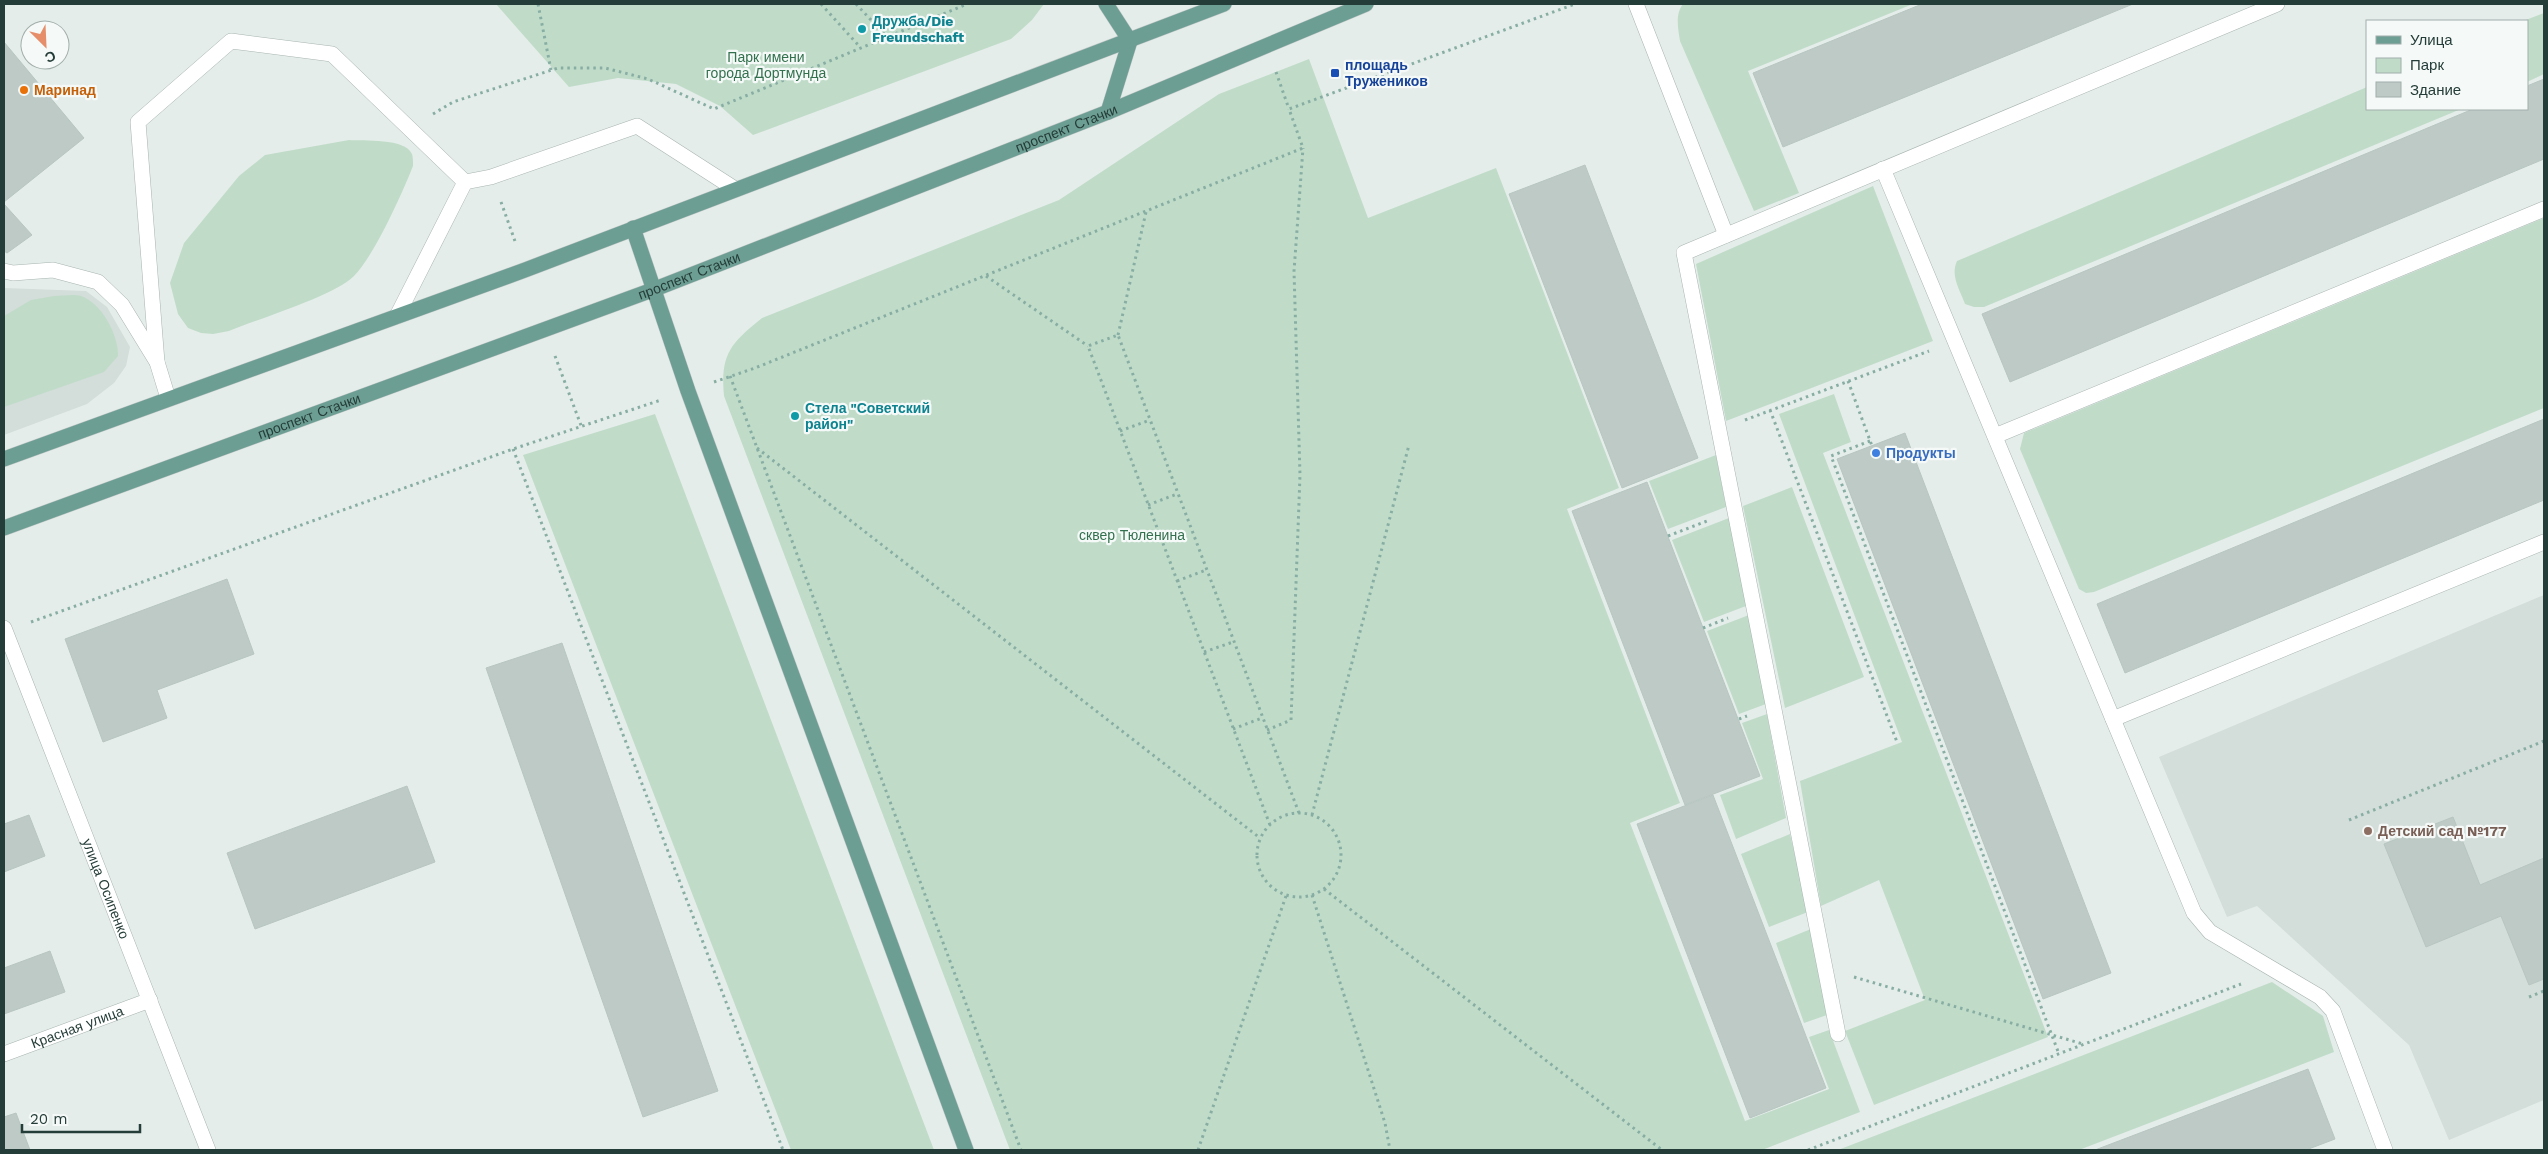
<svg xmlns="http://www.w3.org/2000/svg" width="2548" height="1154" font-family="'Work Sans',sans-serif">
	<rect width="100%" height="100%" fill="#e5edea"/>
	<path fill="#d3ddd9" d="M4,288L86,291L107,307L130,347L126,366L114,383L87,404L4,435Z
		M2544,595V1100L2449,1140L2409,1045L2257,906L2227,917L2159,757Z"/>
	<path fill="#c0dcc9" d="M496,4H1044L1032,20L1011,39L753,135L720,106L676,84L618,78L569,87Z
		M1683,4H1913L1748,71L1799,193L1754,211L1680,41C1678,28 1675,14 1683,4Z
		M2544,13V74L2527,82V21H2523Z
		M1309,59L1368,218L1496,168L1619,488L1567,509L1680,803L1630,823L1745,1121L1829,1089L1809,1037L1829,1030L1860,1112L1762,1150H1010L724,396C720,354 731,343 762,318L1059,200L1219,94Z
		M2367,87V109H2461L1984,307H1974L1965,304C1960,290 1950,276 1957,261Z
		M349,140C364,141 405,138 412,154C413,157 413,162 413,166C402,194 374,256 354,276C334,296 258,319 229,331L213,334L201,333L188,328L178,314L170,283L184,243L239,176L265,155Z
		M1873,186L1933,341L1726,421L1696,264Z
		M2544,218V408L2094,592L2086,593L2079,589L2020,449L2024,433Z
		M54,296C62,296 74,294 81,296C102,303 119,336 118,356L104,372L4,407V316L31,300Z
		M1834,394L1851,442L1823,453L2048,1037L1874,1105L1845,1031L1925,1000L1879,880L1821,906L1800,781L1902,742L1779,414Z
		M655,414L934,1150H791L523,455Z
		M1716,455L1726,507L1668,529L1649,481Z
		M1792,487L1864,677L1785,708L1743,506Z
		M1729,518L1746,606L1704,622L1672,540Z
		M1749,615L1766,704L1739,714L1707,631Z
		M1767,714L1786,818L1736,839L1720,795L1763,779L1742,723Z
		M1790,834L1808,912L1769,927L1741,854Z
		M1811,929L1827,1015L1804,1023L1776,943Z
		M2272,982L2323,1016L2334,1052L2079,1150H1838Z"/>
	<path fill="#bdcac6" stroke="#b8c6c1" d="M1922,4H2133L1783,147L1753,73Z
		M4,42L84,138L4,202Z
		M2544,79V159L2010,382L1982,314L2473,109H2527V86Z
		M1585,165L1698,458L1622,488L1509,194Z
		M4,204L32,235L7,253L4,251Z
		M2544,419V500L2125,673L2097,604Z
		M1905,433L2111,973L2043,999L1837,459Z
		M1647,482L1760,776L1685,805L1572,511Z
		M227,579L254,654L157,690L167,718L103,742L65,639Z
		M562,643L718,1091L643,1117L486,668Z
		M407,786L435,862L255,929L227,853Z
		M1713,795L1826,1088L1750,1118L1637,824Z
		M29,815L45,856L4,872V824Z
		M2453,817L2480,885L2544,858V979L2529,985L2501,916L2426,947L2384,844Z
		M50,951L65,992L4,1014V968Z
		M2308,1069L2335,1139L2306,1150H2095Z
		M16,1113L30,1150H4V1117Z"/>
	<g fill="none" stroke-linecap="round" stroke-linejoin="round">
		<g stroke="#a8b5b1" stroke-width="16">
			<g id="minor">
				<path d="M1636,4L1726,235"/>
				<path d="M1883,169L2194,913L2210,932L2320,997L2333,1011L2385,1150"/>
				<path d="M4,271L13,273L53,270L98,282L122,305L157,362L168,398"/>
				<path d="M397,316L465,182"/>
				<path d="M157,362L138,122L231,41L332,54L465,182L491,177L637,126L735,189"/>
				<path d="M1995,436L2544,209"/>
				<path id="s1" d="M4,628L208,1150"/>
				<path d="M2113,719L2544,542"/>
				<path d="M1838,1034L1684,253L2277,4"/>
				<path id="s2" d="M4,1054L150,1000"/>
			</g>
		</g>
		<g stroke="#c2c9c7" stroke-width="16">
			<g id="major">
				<path d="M1106,4L1130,41"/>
				<path d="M1108,112L1130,41"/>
				<path d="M633,228L688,391L966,1150"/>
				<path d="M4,459L525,270L1224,4"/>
				<path id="s3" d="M4,528L655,289L1108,112L1366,4"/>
			</g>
		</g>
		<path stroke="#88aea4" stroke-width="3" stroke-dasharray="2.5 4" stroke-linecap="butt" d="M538,4L551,70
			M821,4L860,47
			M856,4L886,36
			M1276,72L1289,109
			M433,114L453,102L558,68H605L648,79L714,109L967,4
			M501,202L516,244
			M986,276L1088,346
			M1118,335L1146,212
			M555,356L582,428
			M730,376L1021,1150
			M1848,381L1872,446
			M714,382L755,368L1303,148L1289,109L1575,4
			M1770,410L1897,742
			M1745,420L1929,351
			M1120,431L1150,420
			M1870,441L1831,456L2059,1054
			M757,448L1260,838
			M513,449L783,1150
			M1148,505L1177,494
			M1668,536L1707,521
			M1177,581L1206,570
			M31,622L513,449L661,400
			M1703,628L1728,618
			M1204,652L1233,642
			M1739,719L1747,716
			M1233,729L1262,718
			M1267,730L1291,720L1300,475L1294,271L1303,148
			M1257 855a42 42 0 1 1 84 0a42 42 0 1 1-84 0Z
			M1312,815L1409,445
			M2349,820L2544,741
			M1270,825L1088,346L1118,335L1299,813
			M1324,889L1662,1150
			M1312,895L1385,1123L1390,1150
			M1854,977L2083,1044
			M2529,997L2544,991
			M1198,1150L1286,896
			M1808,1150L2241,984"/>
		<use href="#minor" stroke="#fff" stroke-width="15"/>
		<use href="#major" stroke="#6d9e94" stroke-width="15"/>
	</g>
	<g fill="#0f9aa8" stroke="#f5f9f8" stroke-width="2">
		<circle cx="862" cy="29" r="5"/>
		<circle cx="795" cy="416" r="5"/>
	</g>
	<rect fill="#1a4fb4" stroke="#f5f9f8" stroke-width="2" x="1330" y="68" width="10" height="10" rx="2.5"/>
	<circle fill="#e8710a" stroke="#f5f9f8" stroke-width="2" cx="24" cy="90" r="5"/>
	<circle fill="#3f7fe0" stroke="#f5f9f8" stroke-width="2" cx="1876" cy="453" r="5"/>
	<circle fill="#8d6e63" stroke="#f5f9f8" stroke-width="2" cx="2368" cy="831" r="5"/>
	<g text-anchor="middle" stroke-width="4.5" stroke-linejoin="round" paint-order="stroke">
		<g font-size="14" font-weight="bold" fill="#0d838f" stroke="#f5f9f8" text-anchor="start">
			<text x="872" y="26">Дружба/Die<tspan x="872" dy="16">Freundschaft</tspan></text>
			<text x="805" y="413">Стела "Советский<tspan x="805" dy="16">район"</tspan></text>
		</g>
		<g font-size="14" fill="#33714e" stroke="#f5f9f8">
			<text x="766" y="62">Парк имени<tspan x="766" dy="16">города Дортмунда</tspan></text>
			<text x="1132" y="540">сквер Тюленина</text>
		</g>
		<g font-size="14" font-weight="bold" fill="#164399" stroke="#f5f9f8" text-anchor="start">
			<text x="1345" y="70">площадь<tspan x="1345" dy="16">Тружеников</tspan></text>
		</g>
		<g font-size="14" font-weight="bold" fill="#c56008" stroke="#f5f9f8" text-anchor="start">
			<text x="34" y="95">Маринад</text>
		</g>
		<g font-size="14" fill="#253d38" stroke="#f5f9f8">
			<text dy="5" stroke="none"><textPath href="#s3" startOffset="1135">проспект Стачки</textPath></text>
			<text dy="5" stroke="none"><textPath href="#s3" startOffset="730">проспект Стачки</textPath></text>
			<text dy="5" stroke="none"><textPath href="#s3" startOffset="325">проспект Стачки</textPath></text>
			<text dy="5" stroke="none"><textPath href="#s1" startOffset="280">улица Осипенко</textPath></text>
			<text dy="5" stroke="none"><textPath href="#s2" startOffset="78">Красная улица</textPath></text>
		</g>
		<g font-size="14" font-weight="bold" fill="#366cbe" stroke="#f5f9f8" text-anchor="start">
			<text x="1886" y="458">Продукты</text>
		</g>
		<g font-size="14" font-weight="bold" fill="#785e54" stroke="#f5f9f8" text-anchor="start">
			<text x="2378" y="836">Детский сад №177</text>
		</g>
	</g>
	<rect width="2548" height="1154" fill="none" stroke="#253d38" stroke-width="10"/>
	<rect x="2366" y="20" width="162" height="90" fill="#f5f9f8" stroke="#a2aeab"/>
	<rect x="2376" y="36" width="25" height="8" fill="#6d9e94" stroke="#a2aeab"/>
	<text x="2410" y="45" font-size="15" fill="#253d38">Улица</text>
	<rect x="2376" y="58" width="25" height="15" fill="#c0dcc9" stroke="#a2aeab"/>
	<text x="2410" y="70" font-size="15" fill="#253d38">Парк</text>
	<rect x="2376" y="82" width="25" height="15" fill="#bdcac6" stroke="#a2aeab"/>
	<text x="2410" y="95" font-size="15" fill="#253d38">Здание</text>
	<g transform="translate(45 45) rotate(156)"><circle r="24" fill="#f5f9f8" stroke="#a2aeab"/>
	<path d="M0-4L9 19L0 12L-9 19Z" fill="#e68e6a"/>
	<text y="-8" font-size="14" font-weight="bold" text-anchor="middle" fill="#253d38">С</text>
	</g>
	<path d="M22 1124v8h118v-8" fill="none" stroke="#253d38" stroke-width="2.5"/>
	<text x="30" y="1124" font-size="15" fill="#253d38" stroke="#f5f9f8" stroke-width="4" paint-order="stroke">20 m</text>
</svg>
